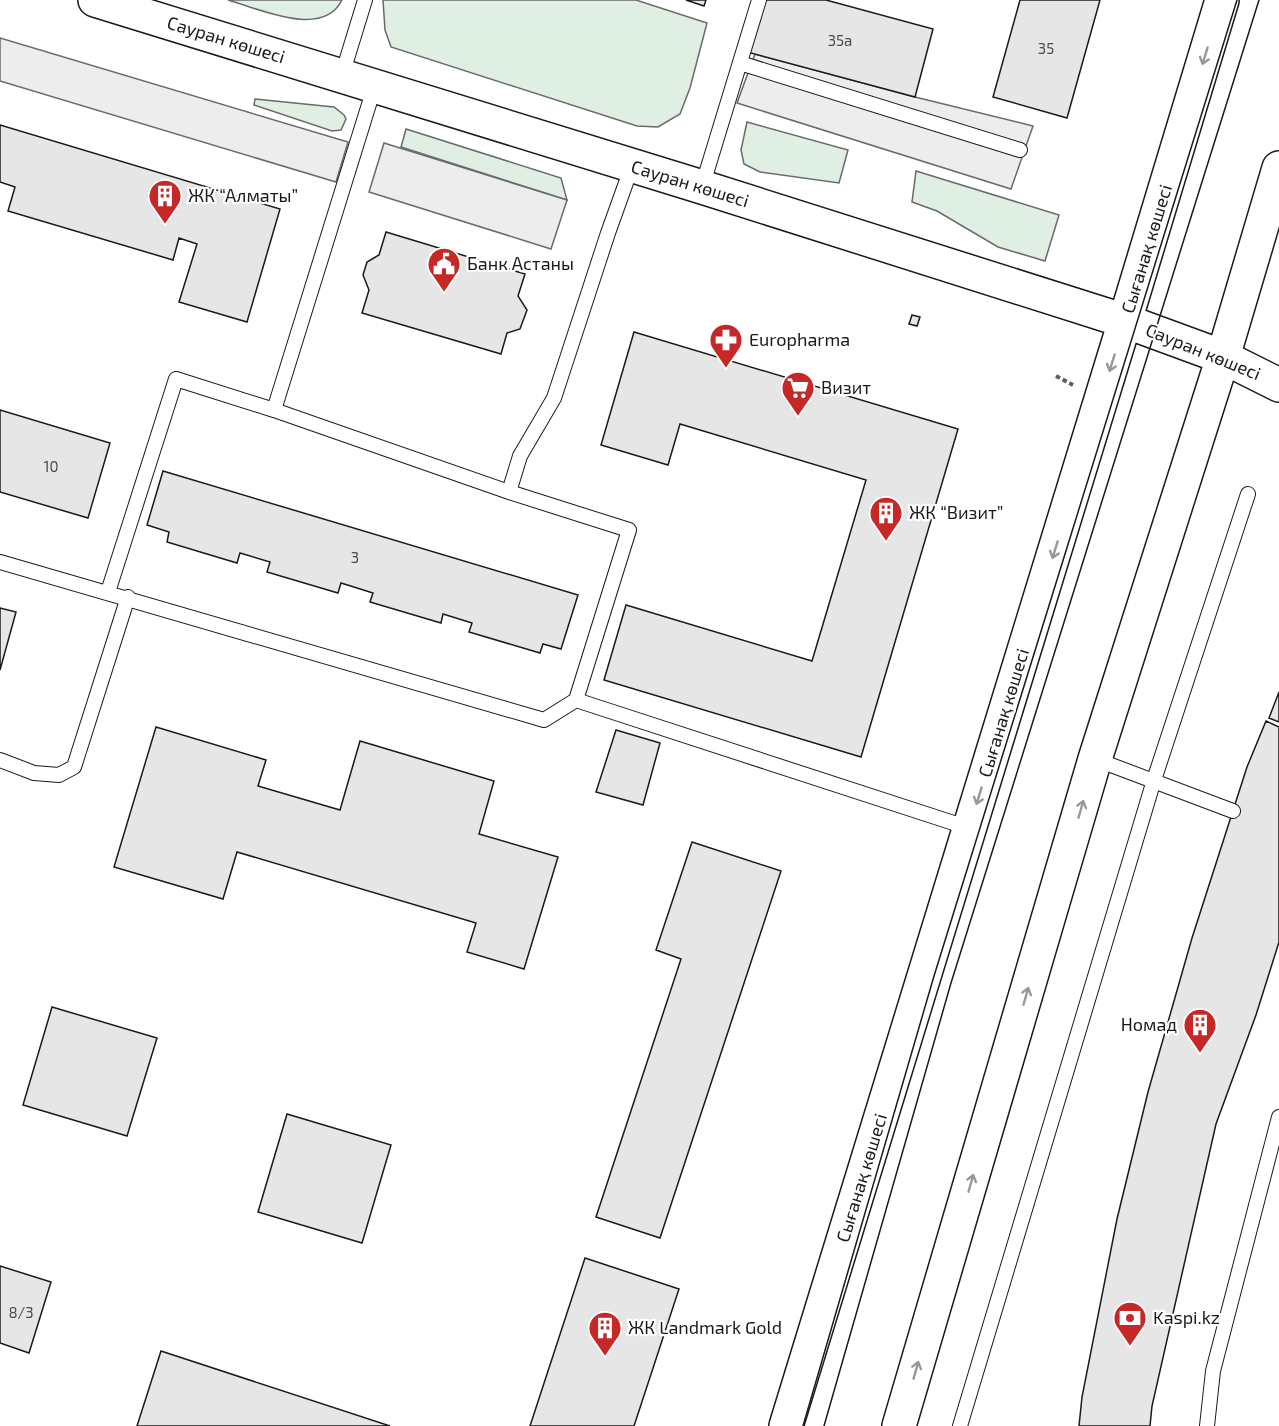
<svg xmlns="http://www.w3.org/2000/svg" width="1279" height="1426" font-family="'Exo 2',sans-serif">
	<rect width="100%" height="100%" fill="#fff"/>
	<path fill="#e0efe3" stroke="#6a6a6a" stroke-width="1.5" d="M228,0H342C323,39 260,9 228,0Z
		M383,0H636L707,23L690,88L680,114L658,127L637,126L391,47L385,30Z
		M255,99L334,107L344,115L346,119L341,130L332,131L254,105Z
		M747,122L848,150L839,183L760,172L744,164L741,150Z
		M406,129L561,178L567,200L401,147Z
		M916,171L1059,215L1045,261L998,247L937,211L912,202Z"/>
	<path fill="#ededed" stroke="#6a6a6a" stroke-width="1.5" d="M0,38L348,142L336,182L0,81Z
		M755,54L915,97L1033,126L1011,189L737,103Z
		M384,143L567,200L551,249L369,192Z"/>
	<path fill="#e6e6e6" stroke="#1a1a1a" stroke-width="1.5" d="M686,0H706L704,6Z
		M761,0H826L933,29L915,97L747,52Z
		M1020,0H1100L1067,118L993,97Z
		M0,125L280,209L247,322L179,302L197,244L179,238L173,260L8,211L15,187L0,182Z
		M386,232L525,274L518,296L527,310L520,329L507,333L501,354L362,313L369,290L363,275L367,262L379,255Z
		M912,315L920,317L917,326L909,324Z
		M634,332L958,429L861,757L604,680L626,605L812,661L866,480L680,424L668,465L601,445Z
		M0,410L110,443L88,518L0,492Z
		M163,471L578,595L561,649L543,644L540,653L469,632L472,623L443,614L441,623L370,602L373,593L341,583L338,593L267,572L270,562L240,553L237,563L167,542L169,532L147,525Z
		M0,608L16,612L0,670Z
		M1279,692V722L1269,718Z
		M1266,721L1279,727V942L1256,1015L1216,1124L1152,1406L1150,1426H1079L1082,1397L1117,1219L1148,1092L1192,938L1247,767Z
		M156,727L266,760L258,786L340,810L360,741L494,781L479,834L558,857L524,969L467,952L476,923L237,852L223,899L114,867Z
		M616,730L660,743L643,805L596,792Z
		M692,842L781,871L660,1238L596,1217L681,959L656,950Z
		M52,1007L157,1038L127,1136L23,1105Z
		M287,1114L391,1145L362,1243L258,1212Z
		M585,1258L679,1289L634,1426H530Z
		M0,1266L51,1282L29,1353L0,1343Z
		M161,1351L390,1426H137Z"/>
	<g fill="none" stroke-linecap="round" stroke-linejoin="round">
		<g stroke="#1a1a1a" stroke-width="16">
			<path id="lane" d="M740,63L1020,150
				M342,75L365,0
				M702,187L759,0
				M274,410L375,85
				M0,562L544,720L576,700L969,828
				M108,592L176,379L274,410L509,492
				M576,700L629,530L509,492L520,456L554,398L608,233L632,166
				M1095,759L1233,811
				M0,760L34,773L59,775L74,767L128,597
				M960,1426L1154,780L1248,494
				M1207,1426L1213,1371L1279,1117"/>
		</g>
		<g stroke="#1a1a1a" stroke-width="36">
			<path id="secondary" d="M95,0L702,187L1125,321L1223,357L1279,385
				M786,1426L1125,321L1222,0
				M899,1426L1095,759L1223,357L1279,168"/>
		</g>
		<path stroke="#5f5f5f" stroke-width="4" stroke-dasharray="4.5 3" stroke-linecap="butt" d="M1056,376L1073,385"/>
		<use href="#lane" stroke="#fff" stroke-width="14"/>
		<use href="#secondary" stroke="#fff" stroke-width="33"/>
		<path stroke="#1a1a1a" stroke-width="1.5" d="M803,1426L934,976L1237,0
			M824,1426L951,983L1259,0"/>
	</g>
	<defs><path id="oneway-shaft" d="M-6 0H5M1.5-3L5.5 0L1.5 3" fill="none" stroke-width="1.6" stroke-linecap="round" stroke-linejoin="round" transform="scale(1.5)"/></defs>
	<g stroke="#989898">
		<use href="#oneway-shaft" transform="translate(1205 56) rotate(107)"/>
		<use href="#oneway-shaft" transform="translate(1112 363) rotate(107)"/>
		<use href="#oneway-shaft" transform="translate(1055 550) rotate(107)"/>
		<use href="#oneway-shaft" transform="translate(979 796) rotate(107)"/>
		<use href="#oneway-shaft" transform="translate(1081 809) rotate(-74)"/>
		<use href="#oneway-shaft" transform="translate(1026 996) rotate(-74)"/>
		<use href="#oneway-shaft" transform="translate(971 1183) rotate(-74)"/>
		<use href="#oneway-shaft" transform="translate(916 1370) rotate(-74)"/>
	</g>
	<defs>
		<g id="building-pin" transform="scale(1.725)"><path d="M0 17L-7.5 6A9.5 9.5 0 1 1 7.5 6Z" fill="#c62828" stroke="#fff"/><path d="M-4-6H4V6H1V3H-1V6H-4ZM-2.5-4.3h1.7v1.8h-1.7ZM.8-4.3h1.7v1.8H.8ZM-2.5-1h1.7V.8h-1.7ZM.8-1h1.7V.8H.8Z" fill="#fff"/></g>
		<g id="civic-pin" transform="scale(1.725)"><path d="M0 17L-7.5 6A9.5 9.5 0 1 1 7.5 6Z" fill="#c62828" stroke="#fff"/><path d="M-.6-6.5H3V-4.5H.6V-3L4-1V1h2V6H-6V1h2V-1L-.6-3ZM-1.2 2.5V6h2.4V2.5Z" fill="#fff"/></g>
		<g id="pharmacy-pin" transform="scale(1.725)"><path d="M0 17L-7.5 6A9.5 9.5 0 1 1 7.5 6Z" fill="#c62828" stroke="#fff"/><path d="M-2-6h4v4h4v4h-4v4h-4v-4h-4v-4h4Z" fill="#fff"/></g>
		<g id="supermarket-pin" transform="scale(1.725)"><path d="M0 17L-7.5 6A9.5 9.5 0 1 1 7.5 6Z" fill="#c62828" stroke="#fff"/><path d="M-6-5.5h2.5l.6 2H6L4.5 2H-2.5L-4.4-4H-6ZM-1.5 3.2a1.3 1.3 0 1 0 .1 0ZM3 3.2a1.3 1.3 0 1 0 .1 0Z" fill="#fff"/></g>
		<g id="bank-pin" transform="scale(1.725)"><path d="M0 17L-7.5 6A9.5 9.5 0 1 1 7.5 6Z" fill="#c62828" stroke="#fff"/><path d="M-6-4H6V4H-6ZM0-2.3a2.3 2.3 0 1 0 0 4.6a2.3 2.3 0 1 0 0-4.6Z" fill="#fff"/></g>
	</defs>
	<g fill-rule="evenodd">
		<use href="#building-pin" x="165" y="196"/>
		<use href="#civic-pin" x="444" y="264"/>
		<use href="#pharmacy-pin" x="726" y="340"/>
		<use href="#supermarket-pin" x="798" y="388"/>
		<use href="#building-pin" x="886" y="513"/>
		<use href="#building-pin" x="1200" y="1025"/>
		<use href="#bank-pin" x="1130" y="1318"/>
		<use href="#building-pin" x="605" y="1328"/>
	</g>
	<g text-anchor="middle" stroke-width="4.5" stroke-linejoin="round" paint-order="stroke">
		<g font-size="15" fill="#4d4d4d">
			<text x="840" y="46">35а</text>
			<text x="1046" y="54">35</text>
			<text x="51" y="472">10</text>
			<text x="355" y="563">3</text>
			<text x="21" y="1318">8/3</text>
		</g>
		<g font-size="18" fill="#1a1a1a" stroke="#fff">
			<text transform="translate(226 40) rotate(17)" y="6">Сауран көшесі</text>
			<text transform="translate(690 184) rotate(17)" y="6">Сауран көшесі</text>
			<text transform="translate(1147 249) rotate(-73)" y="6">Сығанақ көшесі</text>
			<text transform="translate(1203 352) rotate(22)" y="6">Сауран көшесі</text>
			<text transform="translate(1004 713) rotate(-73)" y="6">Сығанақ көшесі</text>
			<text transform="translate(862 1178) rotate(-73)" y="6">Сығанақ көшесі</text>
		</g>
		<g font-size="18" fill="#1a1a1a" stroke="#fff" text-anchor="start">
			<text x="188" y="202">ЖК “Алматы”</text>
			<text x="467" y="270">Банк Астаны</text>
			<text x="749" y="346">Europharma</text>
			<text x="821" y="394">Визит</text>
			<text x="909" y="519">ЖК “Визит”</text>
			<text x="1177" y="1031" text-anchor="end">Номад</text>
			<text x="1153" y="1324">Kaspi.kz</text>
			<text x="628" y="1334">ЖК Landmark Gold</text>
		</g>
	</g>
</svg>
